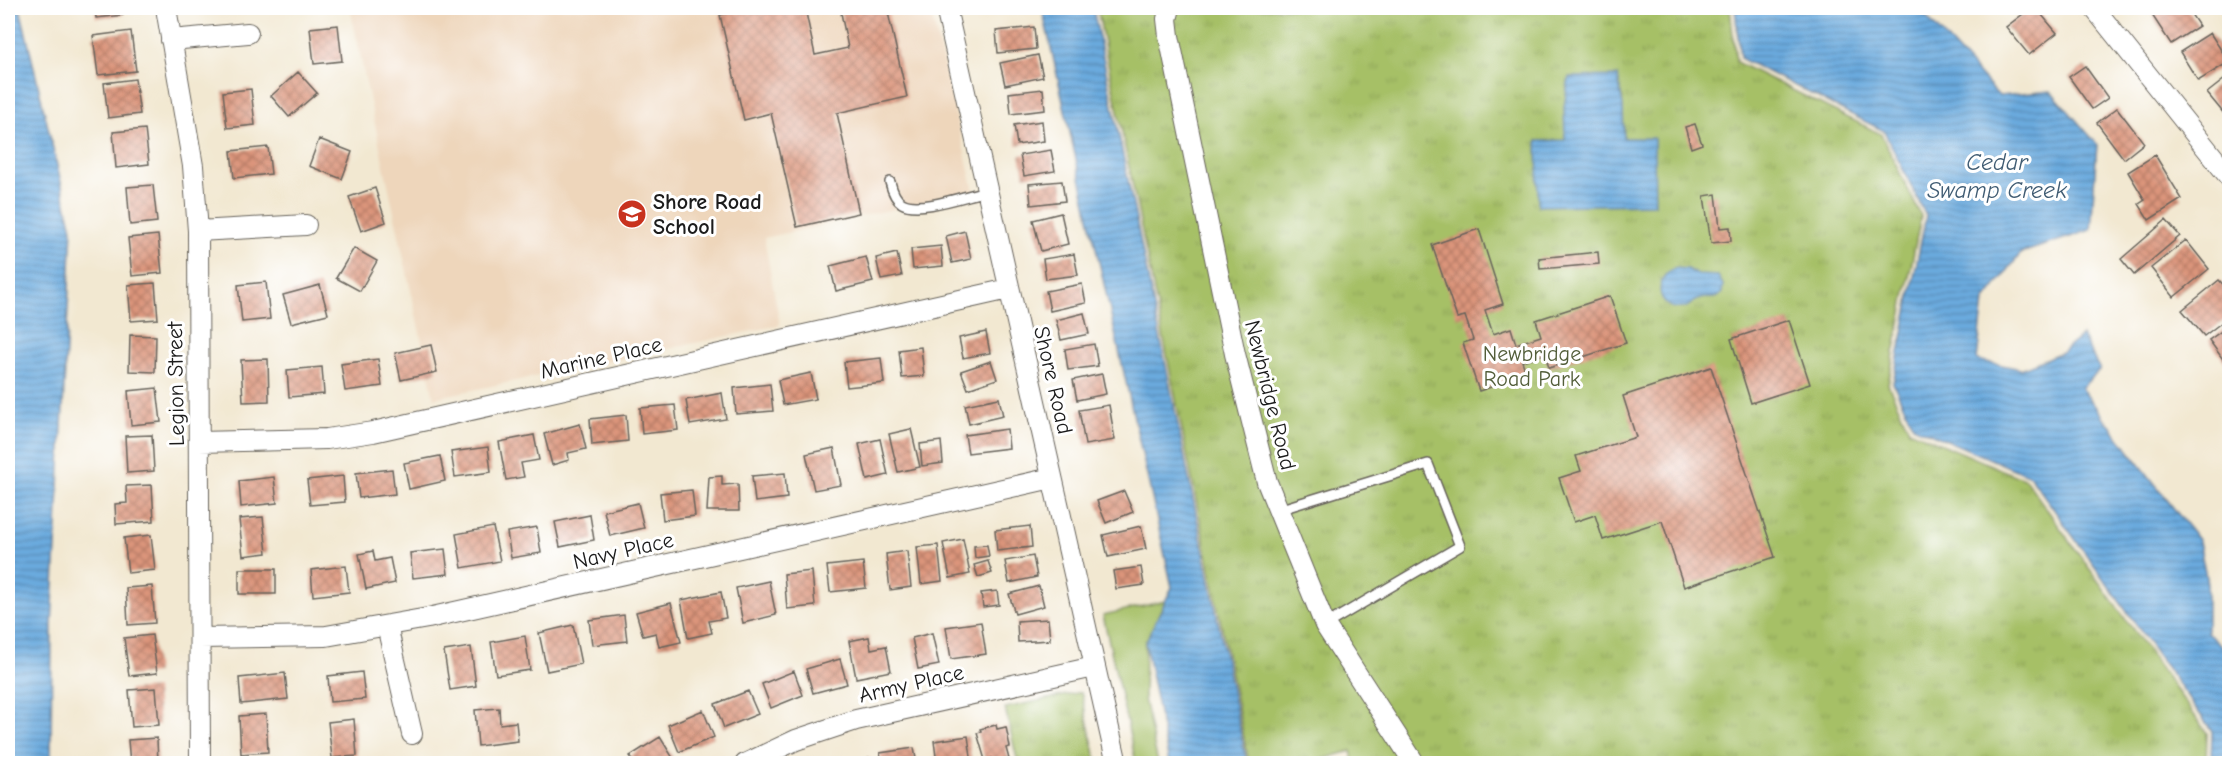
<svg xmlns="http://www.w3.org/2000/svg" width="2237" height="771" font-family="'Comic Neue',sans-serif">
	<defs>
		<pattern id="park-tufts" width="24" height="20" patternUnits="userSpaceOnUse" patternTransform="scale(1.5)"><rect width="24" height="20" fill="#a6c066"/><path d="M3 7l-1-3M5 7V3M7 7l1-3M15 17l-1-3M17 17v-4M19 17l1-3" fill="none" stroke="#8ea458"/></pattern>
		<pattern id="water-rules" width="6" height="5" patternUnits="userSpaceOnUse" patternTransform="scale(1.5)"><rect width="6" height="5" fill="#6baade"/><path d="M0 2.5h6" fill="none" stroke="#578ab3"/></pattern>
		<pattern id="building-cross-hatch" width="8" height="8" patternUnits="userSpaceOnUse" patternTransform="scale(1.5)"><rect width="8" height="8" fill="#dc957b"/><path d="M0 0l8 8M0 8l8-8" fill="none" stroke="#b27964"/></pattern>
	</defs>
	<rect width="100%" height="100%" fill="#fff"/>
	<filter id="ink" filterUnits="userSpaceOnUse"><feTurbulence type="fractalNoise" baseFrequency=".0167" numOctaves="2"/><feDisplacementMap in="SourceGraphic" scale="12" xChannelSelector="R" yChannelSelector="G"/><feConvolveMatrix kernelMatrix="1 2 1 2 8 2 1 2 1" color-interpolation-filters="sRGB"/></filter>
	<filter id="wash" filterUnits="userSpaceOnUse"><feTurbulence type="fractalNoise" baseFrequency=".008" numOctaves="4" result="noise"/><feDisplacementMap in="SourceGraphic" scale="24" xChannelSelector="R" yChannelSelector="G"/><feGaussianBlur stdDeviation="1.35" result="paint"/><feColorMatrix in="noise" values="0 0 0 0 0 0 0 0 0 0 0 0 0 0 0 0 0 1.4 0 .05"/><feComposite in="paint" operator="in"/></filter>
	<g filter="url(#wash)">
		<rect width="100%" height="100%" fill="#f2e8d1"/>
		<path fill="#eed6bb" d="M350,8H930L974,191L764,238L780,325L434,398Z"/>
		<path fill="#a6c066" stroke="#616e41" stroke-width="1.5" d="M1165,601L1145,643L1144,699L1158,763H1136L1103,615Z"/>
		<path fill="url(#park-tufts)" stroke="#616e41" stroke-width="1.5" d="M1097,8H1730L1736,62L1881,134L1921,216L1888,384L1909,430L2026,480L2207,733L2206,763L1354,764L1351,751L1310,763H1249Z
			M1081,692L1097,763H1018L1005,708Z"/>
		<path fill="url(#water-rules)" stroke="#44637d" stroke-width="1.5" d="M8,8H20L72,229L52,626L51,763H8Z
			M1042,8H1093L1247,763H1169L1145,643L1172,587Z
			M1735,8H1918L1999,96L2051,91L2097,144L2091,230L2021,253L1984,301L1977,360L2021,369L2062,352L2082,336L2100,370L2081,388L2199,541L2207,583V633L2229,652V763H2211L2212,731L2030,476L1913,426L1893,383L1926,216L1884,131L1740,58Z
			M1618,76L1623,106L1624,138H1654L1655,204L1538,206L1537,141L1565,140L1564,107L1569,77Z
			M1676,268L1687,269L1698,275L1718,276L1723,285L1722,293C1714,302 1709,296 1700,299C1693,301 1690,307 1683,308C1656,312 1652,276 1676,268Z"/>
		<g id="blocks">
			<path fill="url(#building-cross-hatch)" d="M95,8H122L123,15L96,18Z
				M749,8H805L815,55L848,48L840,8H887L907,97L837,113L859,213L797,227L771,113L744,120L720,15Z
				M2031,8H2036L2057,33L2029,55L2006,27Z
				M2164,8H2187L2199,26L2171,44L2152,15Z
				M338,25L342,61L314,64L310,28Z
				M1034,27L1036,49L998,53L996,31Z
				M131,31L136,71L98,75L93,36Z
				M2210,33L2229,62L2198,81L2180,52Z
				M1038,55L1043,77L1005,85L1000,63Z
				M2085,66L2108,98L2092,109L2069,77Z
				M298,72L317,93L289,117L271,96Z
				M2230,75V121L2207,93Z
				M135,79L140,114L108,118L104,83Z
				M251,89L255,125L227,128L223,92Z
				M1043,89L1045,110L1011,114L1009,93Z
				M2117,108L2144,143L2124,159L2097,123Z
				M1042,121L1044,141L1017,145L1014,125Z
				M1695,124L1702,144L1691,148L1685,127Z
				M145,129L149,164L116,168L113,132Z
				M319,139L352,152L342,179L309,166Z
				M268,147L271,174L234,178L231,151Z
				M1051,150L1055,171L1024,176L1020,155Z
				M2155,155L2182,199L2149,220L2139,204L2145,200L2128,172Z
				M1062,181L1065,201L1031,205L1029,184Z
				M153,185L157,222L130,225L127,187Z
				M375,188L386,222L361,231L349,197Z
				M1716,194L1720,228L1730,227L1731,241L1711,243L1704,196Z
				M1061,213L1068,244L1041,251L1033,220Z
				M2166,220L2180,236L2134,275L2121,259Z
				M1479,229L1503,304L1485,310L1493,334L1511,328L1516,344L1541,336L1536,320L1610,296L1626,343L1549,368L1545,354L1522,361L1527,375L1479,391L1463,343L1473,340L1465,316L1457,318L1432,245Z
				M965,231L971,259L952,263L946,236Z
				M158,235L162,273L132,276L128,238Z
				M2186,240L2209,269L2174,297L2151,268Z
				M941,246L943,266L913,269L911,249Z
				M354,248L377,261L360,291L336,278Z
				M1598,252L1599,264L1540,269L1539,258Z
				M897,253L902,276L881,280L876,258Z
				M1074,254L1078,275L1046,279L1043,259Z
				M866,257L873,282L836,291L830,266Z
				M2219,280L2230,292V316L2204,336L2182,310Z
				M266,282L270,319L242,322L238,285Z
				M155,283L158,319L131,321L128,285Z
				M1082,284L1086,303L1050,311L1046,291Z
				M320,285L328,314L291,323L283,295Z
				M1084,313L1089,334L1061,340L1056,320Z
				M1789,320L1810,384L1751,403L1731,339Z
				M2230,325V369L2209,340Z
				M986,332L990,353L963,358L959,338Z
				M130,335L156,336L155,372L129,371Z
				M1094,344L1098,366L1068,370L1065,349Z
				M431,345L437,372L401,380L395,353Z
				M921,347L924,376L902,378L899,350Z
				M881,358L884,383L847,387L844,362Z
				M268,359L269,401L243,402L241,360Z
				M378,359L382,386L345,391L341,364Z
				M991,361L997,379L968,389L961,371Z
				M322,367L324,394L289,397L287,370Z
				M1711,367L1775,557L1684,587L1662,521L1603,540L1595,515L1574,522L1559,478L1581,471L1576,456L1636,437L1623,396Z
				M811,373L816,399L783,405L778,380Z
				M1102,374L1106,394L1077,400L1073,380Z
				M770,384L773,411L736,414L734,388Z
				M157,388L161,422L131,425L128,391Z
				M722,393L726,419L690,425L686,400Z
				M999,398L1003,416L969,424L965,405Z
				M675,405L678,430L642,434L640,408Z
				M1109,405L1115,440L1085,445L1079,410Z
				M626,415L628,441L592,445L590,419Z
				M580,424L586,449L568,453L569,460L552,465L544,434Z
				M911,429L920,467L898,472L889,434Z
				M1007,429L1009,448L968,453L965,435Z
				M152,435L154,471L127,473L125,436Z
				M534,435L539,460L521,463L524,477L506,480L499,442Z
				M880,439L888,475L867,480L859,444Z
				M941,441L943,463L922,466L920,444Z
				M488,447L491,472L455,477L451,452Z
				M834,448L841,485L814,490L806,454Z
				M440,456L445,481L409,489L404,463Z
				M392,469L395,494L359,498L356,473Z
				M785,473L787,498L755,502L752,476Z
				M343,476L345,502L310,505L307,480Z
				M722,476V485L738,484L739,511H707L709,477Z
				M274,477L277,503L241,507L239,481Z
				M152,485L154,521L116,524L115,504L127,503L126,486Z
				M692,490L695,516L663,520L660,493Z
				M1124,491L1133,512L1106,523L1097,501Z
				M638,503L644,528L610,536L604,511Z
				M590,515L594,540L560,547L555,522Z
				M263,517L267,553L243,556L239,519Z
				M1030,526L1032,547L997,551L995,530Z
				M1141,526L1146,549L1108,557L1103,535Z
				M493,527L500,561L462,568L456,534Z
				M537,527L541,553L511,558L507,532Z
				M151,535L155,570L128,573L124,538Z
				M963,539L970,574L950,578L943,543Z
				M938,545L942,581L921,584L917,547Z
				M987,545L989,556L975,558L974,546Z
				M445,549L448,574L413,578L410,553Z
				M373,551L375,561L390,558L395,583L366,589L359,554Z
				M907,551L911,587L890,590L886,554Z
				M1033,556L1037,577L1009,583L1005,561Z
				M988,561L992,573L978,577L974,565Z
				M863,562L866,588L830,592L827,566Z
				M346,566L349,592L313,596L311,570Z
				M1141,567L1144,585L1116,589L1113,571Z
				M239,569H276V594H239Z
				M812,571L815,606L787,609L784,574Z
				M769,581L776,615L743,623L736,588Z
				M152,586L155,623L128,625L126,588Z
				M1039,586L1044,606L1015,614L1009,594Z
				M997,591L999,605L983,607L981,593Z
				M721,592L726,618L709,621L712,633L688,638L681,600Z
				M671,603L681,642L659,647L656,633L643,636L636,612Z
				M2230,608V620L2224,611Z
				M624,615L627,641L592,645L589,620Z
				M1048,619L1050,640L1018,642L1017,621Z
				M981,622L986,654L951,659L946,627Z
				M573,625L581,664L547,671L539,633Z
				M932,633L939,665L918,669L912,638Z
				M152,635L157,673L129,676L124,638Z
				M525,636L530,670L496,675L491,642Z
				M869,637L871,649L886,646L891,671L856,678L849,641Z
				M471,647L476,686L450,690L444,651Z
				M840,659L847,684L813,693L806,669Z
				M794,671L803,695L771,708L762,684Z
				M362,672L365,699L330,702L328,676Z
				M285,673L288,699L241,704L239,678Z
				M156,688L159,725L132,727L129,690Z
				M748,691L758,714L724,728L715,704Z
				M499,708L500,724L516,722L518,741L478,746L475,710Z
				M703,710L714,737L679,752L668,725Z
				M266,714L268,752L241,754L239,716Z
				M354,719L357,756L332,758L328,722Z
				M996,725L997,729L1006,727L1010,747L1006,748L1009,759L993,762L992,758L985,760L977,733L981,732L980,729Z
				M968,736L972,764H937L934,741Z
				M660,737L673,758L665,764H635L630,756Z
				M157,738L158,764H130L128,740Z
				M914,748L917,764H882L880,753Z
				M870,758L872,764H854V763Z"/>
		</g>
	</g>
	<g filter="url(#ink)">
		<use href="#blocks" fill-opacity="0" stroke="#67635b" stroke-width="1.5"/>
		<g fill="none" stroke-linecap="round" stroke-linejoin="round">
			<g stroke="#67635b" stroke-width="12">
				<path id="service" d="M890,182C892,190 895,199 902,203C919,213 967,195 987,191
					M1278,510L1428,464L1460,546L1325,625"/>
			</g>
			<g stroke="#67635b" stroke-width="22">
				<path id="minor" d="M166,8L193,166L198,231L200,764
					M946,8L1117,764
					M1170,8L1167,19L1169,36L1235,354L1267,482L1325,625L1415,764
					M2094,8L2230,178
					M171,40L248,33
					M198,231L306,225
					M199,442L327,439L373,432L1009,289
					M387,626L412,734
					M200,638L326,636L428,618L1052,478
					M745,764L796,740L856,720L1094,667"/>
			</g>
			<use href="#service" stroke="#fff" stroke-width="9"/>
			<use href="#minor" stroke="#fff" stroke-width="20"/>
		</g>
	</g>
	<defs>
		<g id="school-disc" transform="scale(1.5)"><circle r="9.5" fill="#c8321e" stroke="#fff"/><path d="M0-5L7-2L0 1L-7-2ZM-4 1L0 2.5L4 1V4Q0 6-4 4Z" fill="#fff"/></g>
	</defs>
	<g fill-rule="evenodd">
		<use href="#school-disc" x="632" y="214"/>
	</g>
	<g text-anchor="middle" stroke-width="6" stroke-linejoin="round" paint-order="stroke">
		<g font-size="22" font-weight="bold" fill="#1c1c1c" stroke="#fff" text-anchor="start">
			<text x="653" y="209">Shore Road<tspan x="653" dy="25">School</tspan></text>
		</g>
		<g font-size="22" fill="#535e3a" stroke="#fff">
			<text x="1532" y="361">Newbridge<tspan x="1532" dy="25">Road Park</tspan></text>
		</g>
		<g font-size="22" fill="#1c1c1c" stroke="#fff">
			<text transform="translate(601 357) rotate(-13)" y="8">Marine Place</text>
			<text transform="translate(1054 380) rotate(77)" y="8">Shore Road</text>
			<text transform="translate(175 384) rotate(-91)" y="8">Legion Street</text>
			<text transform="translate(1271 395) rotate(76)" y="8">Newbridge Road</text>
			<text transform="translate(623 550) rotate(-13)" y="8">Navy Place</text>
			<text transform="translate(911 683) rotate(-13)" y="8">Army Place</text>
		</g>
		<g font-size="24" font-style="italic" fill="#405c73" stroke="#fff">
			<text x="1997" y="170">Cedar<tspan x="1997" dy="28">Swamp Creek</tspan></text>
		</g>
	</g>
	<rect width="2237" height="771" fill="none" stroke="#fff" stroke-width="30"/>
</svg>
